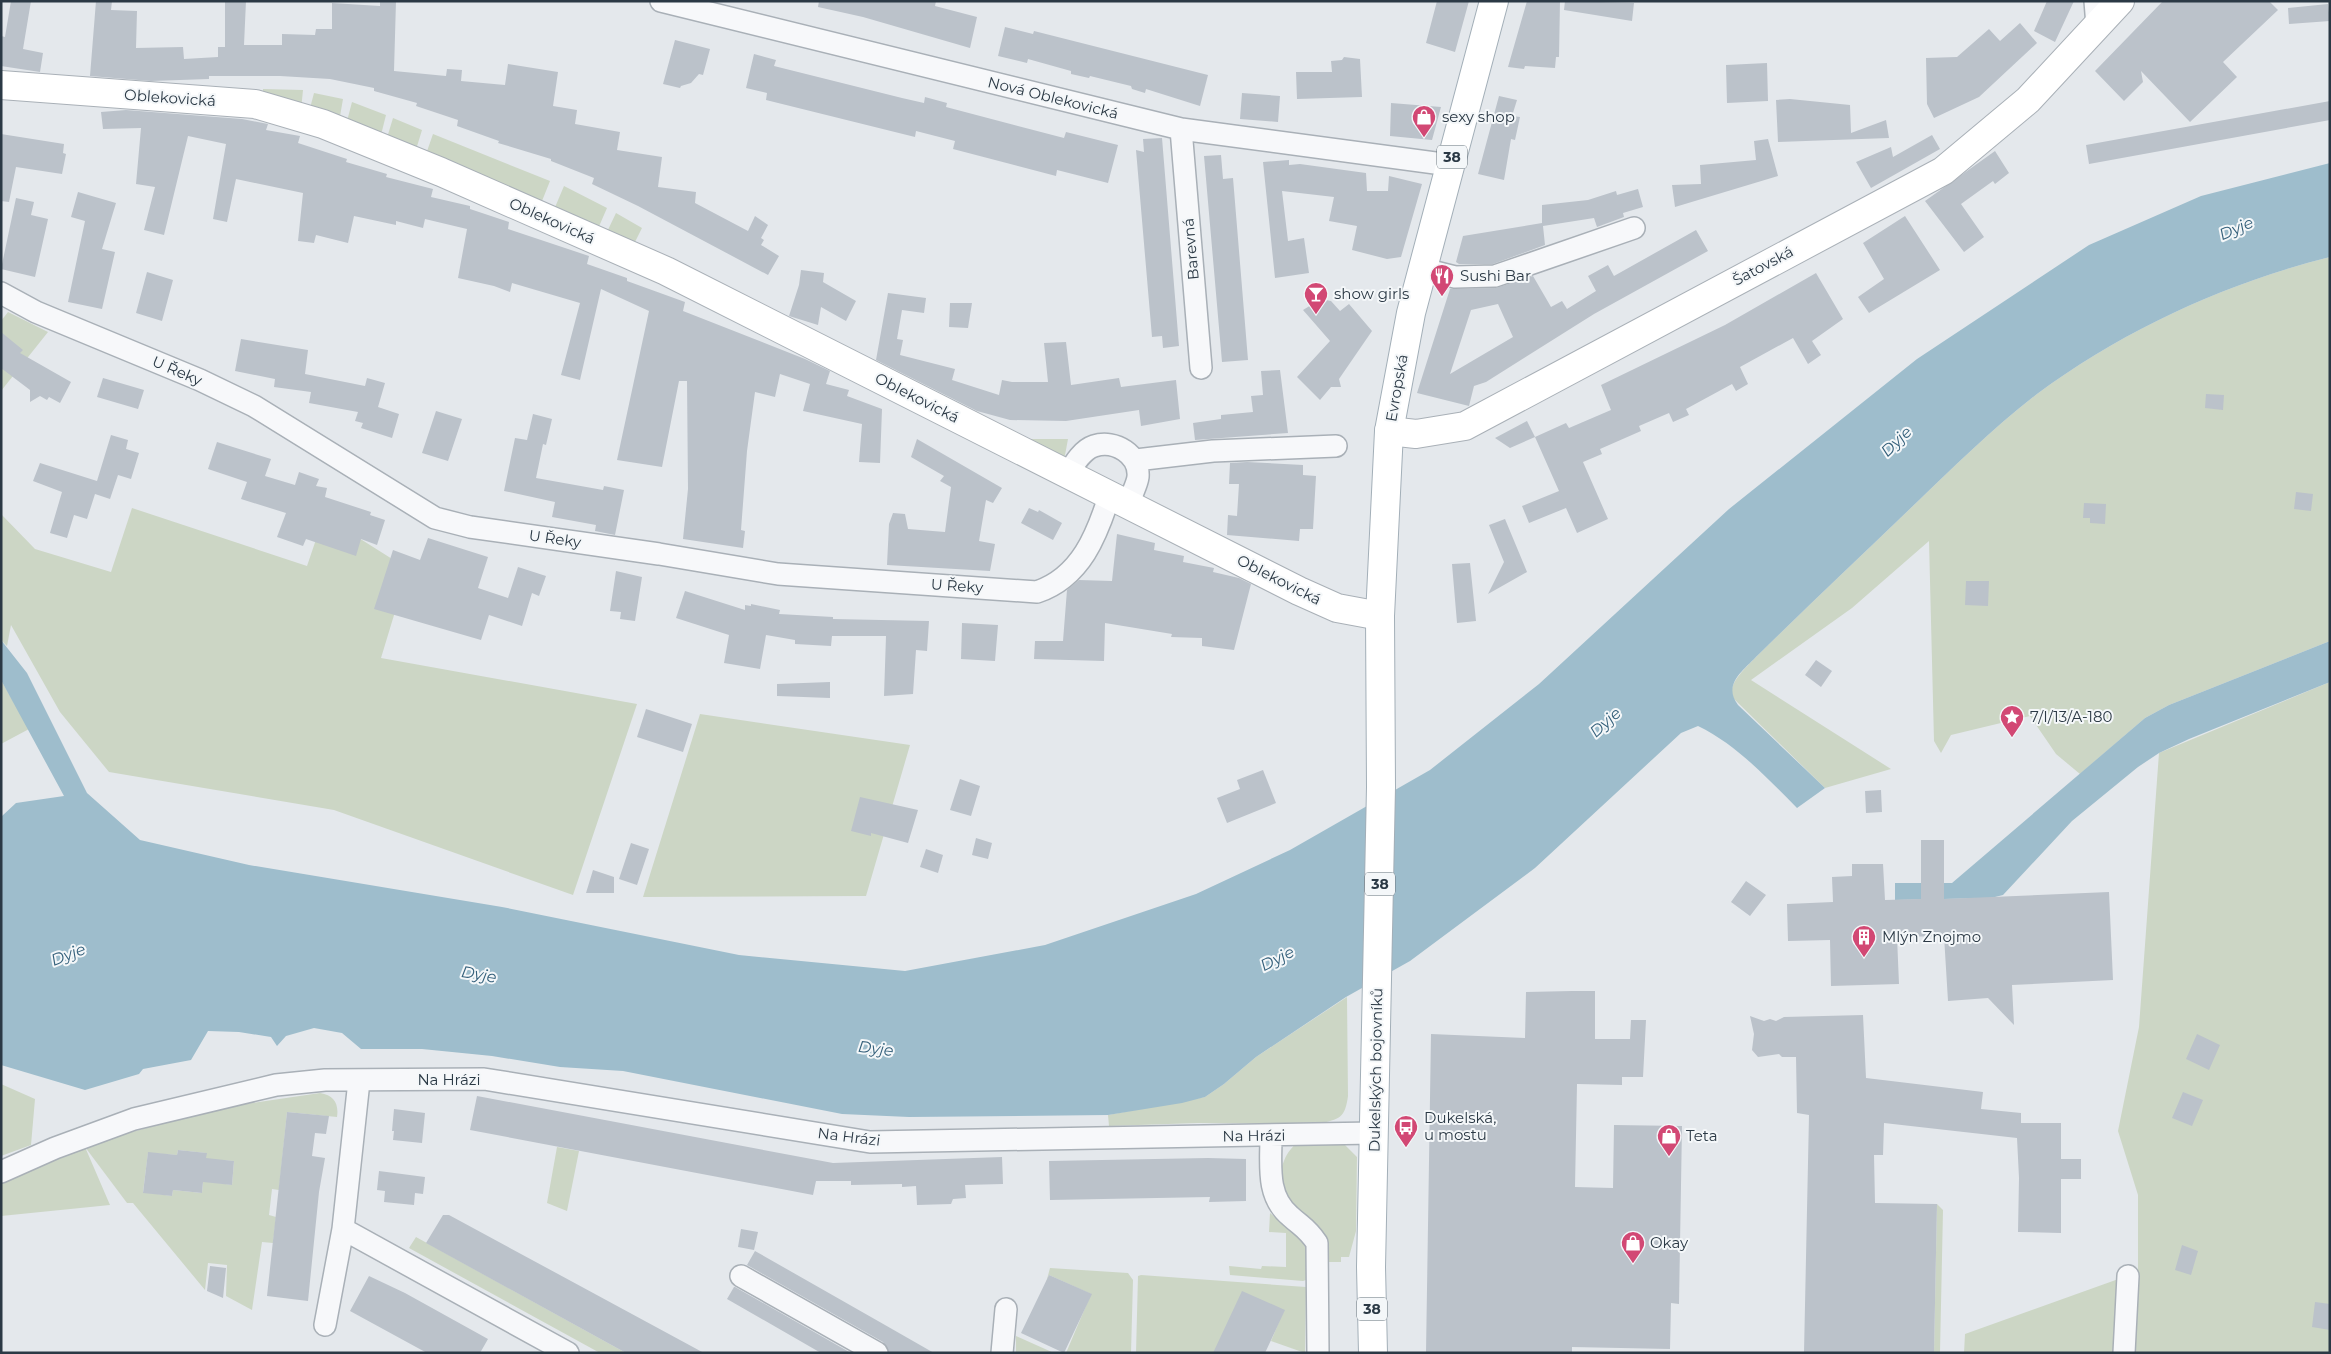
<svg xmlns="http://www.w3.org/2000/svg" width="2331" height="1354" font-family="Montserrat,sans-serif">
	<rect width="100%" height="100%" fill="#e4e8ec"/>
	<path fill="#ccd6c5" fill-rule="evenodd" d="M263,89L303,90L301,110L263,97Z
		M314,93L343,99L339,122L309,112Z
		M352,102L386,115L380,139L346,125Z
		M393,118L422,130L415,153L386,141Z
		M433,134L550,181L540,206L425,157Z
		M564,186L607,208L597,231L553,212Z
		M616,213L642,228L633,246L606,234Z
		M2330,257V641L2169,705L2145,718L2080,774L2056,754L2030,716L1951,735L1941,753L1934,741L1929,541L1852,608L1751,680L1891,769L1825,788L1731,696C1731,679 1747,667 1758,655C1810,604 1863,554 1916,503C1955,466 1994,427 2037,394C2123,330 2226,283 2330,257Z
		M8,312L48,332L1,391V321Z
		M1014,439H1068L1063,466Z
		M132,508L307,566L324,516L408,569L381,658L637,704L573,895L334,810L109,772L60,712L11,625L7,646L1,640V514L35,549L111,572Z
		M1,680L29,729L1,744Z
		M2330,682V1353H1964L1965,1334L2138,1272V1195L2118,1131L2139,1027L2159,753Z
		M700,714L910,745L866,896L643,897Z
		M1347,997L1348,1096C1345,1118 1340,1119 1318,1124L1198,1123L1109,1126L1108,1115L1205,1097L1224,1084L1256,1057Z
		M1,1084L35,1099L31,1145L1,1156Z
		M320,1093C334,1095 339,1104 337,1117L287,1112L279,1190L272,1189L269,1215L276,1217L273,1243L262,1242L252,1310L226,1296L227,1265L208,1263L205,1290L133,1203H127L85,1147L110,1205L1,1216V1178L83,1145L225,1107ZM178,1150L206,1153L202,1193L173,1190L172,1196L143,1192L148,1153L177,1155ZM221,1160L234,1161L232,1185L219,1183Z
		M1299,1141L1342,1142L1357,1157L1356,1231L1349,1257H1341V1262H1329V1245H1324L1278,1190C1281,1169 1282,1155 1299,1141Z
		M557,1147L579,1151L567,1211L547,1203Z
		M1937,1204L1943,1210L1940,1353H1934Z
		M1270,1213C1301,1239 1309,1236 1309,1279L1303,1281L1230,1275L1229,1266L1261,1269L1262,1266L1286,1267V1233L1269,1232Z
		M416,1237L626,1353H600L409,1248Z
		M1050,1268L1128,1273L1133,1280L1131,1353H1066L1091,1294L1049,1275L1046,1283Z
		M1141,1275L1306,1287L1305,1353L1271,1341L1284,1310L1222,1353H1136L1138,1276Z
		M1016,1336L1054,1353H1016Z"/>
	<path fill="#9ebdcc" d="M2330,163V257C2226,283 2123,330 2037,394C1994,427 1955,466 1916,503C1863,554 1810,604 1758,655C1744,670 1722,684 1738,705L1825,788L1797,808C1766,777 1737,745 1698,726L1681,733L1535,868L1410,961L1346,997L1256,1057L1224,1084L1205,1097L1182,1103L1108,1115L909,1117L842,1114L623,1071L560,1067L492,1056L422,1049H361L342,1033L314,1028L286,1036L277,1046L271,1037L239,1032L208,1031L191,1060L143,1069L139,1074L85,1090L1,1065L2,816L16,803L64,796L1,680V640L27,673L87,793L140,840L249,865L502,907L739,955L905,971L1045,945L1196,894L1290,850L1430,770L1539,684L1729,509L1917,359L2089,245L2201,196Z
		M2330,641V682L2189,739L2159,753L2138,767L2072,821L2003,895L1991,898L1895,900V883H1952L2145,718L2169,705Z"/>
	<path fill="#bbc2ca" fill-rule="evenodd" d="M11,1H31L23,49L43,53L40,72L1,66V36L5,37Z
		M96,1H112L111,10L137,11L136,48L183,47L184,59L218,57V47H225V1H246L244,45H282V34L315,35L316,29H332V3L380,6V1H396L394,71L446,76L447,69L462,70L461,81L505,85L508,64L558,72L553,106L577,110L575,124L620,132L617,150L662,157L658,187L696,192L695,203L748,231L755,216L768,225L761,238L764,240L761,245L779,256L768,275L638,206L592,184L594,178L551,161V159L498,143L499,141L457,126L458,120L416,106L417,103L374,91V88L330,79L280,76H209V79L151,81L90,76Z
		M819,1H936L935,6L977,17L970,48L863,17L818,7Z
		M1437,1H1469L1455,52L1426,43Z
		M1527,1H1560L1559,57H1556L1555,68L1525,66L1524,69L1508,67Z
		M1565,1L1634,3L1632,21L1564,10Z
		M2047,1H2074L2055,42L2034,31Z
		M2163,1H2269L2278,10L2223,62L2237,77L2190,122L2141,71L2143,82L2124,101L2095,71Z
		M2328,4L2330,21L2289,24L2288,8Z
		M2020,23L2037,43L1979,97L1934,118L1927,104L1926,58L1957,57L1989,29L2000,41Z
		M1005,27L1033,34L1034,31L1208,75L1200,106L1146,89L1145,93L1132,89L1131,86L1090,76L1089,78L1071,74V71L1028,59L1027,63L998,56Z
		M675,40L710,49L703,75L699,74L691,83L681,86L680,88L663,84Z
		M754,54L776,60L774,66L902,98L924,103L925,97L947,103L946,107L1064,138L1066,132L1118,145L1108,183L1057,170L1056,176L953,149L955,141L916,131L915,137L766,100L767,93L746,88Z
		M1344,57L1360,59L1362,97L1297,99L1296,72H1332L1331,61L1342,60Z
		M1767,63L1768,101L1727,103L1726,65Z
		M1242,93L1280,96L1278,122L1240,119Z
		M1499,96L1517,100L1512,116L1520,117L1515,140L1511,139L1504,180L1478,174Z
		M1790,99L1850,105L1851,133L1886,120L1889,138L1778,142L1776,100Z
		M2330,101V120L2089,164L2086,145Z
		M1391,103L1441,107L1432,140L1390,136Z
		M126,110L242,119L268,124L266,130L300,136L298,143L347,159L346,162L387,174L386,177L433,189L431,197L470,206V209L509,222L508,229L589,256L587,264L627,278V281L685,302L683,311L805,359L830,371L826,384L849,390L847,396L882,409L880,463L859,462L862,424L803,411L810,384L780,374L775,397L755,392L747,451L741,530L745,531L743,548L683,539L688,489L687,381H679L662,467L617,460L649,311L601,289L580,380L561,375L580,303L512,283L510,292L494,286L458,278L467,229L425,219L423,228L396,221V225L354,216L348,243L316,235L314,243L298,241L303,193L236,179L227,222L213,219L226,144L188,136L164,235L144,230L155,187L136,184L141,128L103,129L101,112Z
		M1,134L64,144L63,153L66,154L62,174L16,167L9,202L1,201Z
		M1932,135L1940,149L1871,188L1856,162L1891,147L1893,157Z
		M1162,138L1179,346L1163,348L1162,336L1152,337L1136,150L1144,152L1143,139Z
		M1768,139L1778,176L1675,207L1672,185L1701,184L1700,165L1756,160L1754,141Z
		M1995,151L2009,173L1995,184L1993,181L1961,204L1984,237L1964,252L1925,201Z
		M1221,155L1223,179L1233,178L1248,360L1222,362L1204,156Z
		M1289,160V165L1300,164L1366,173L1367,191H1388L1389,176L1422,184L1401,257L1387,259L1352,250L1357,226L1329,221L1334,197L1282,191L1288,241L1304,238L1309,273L1275,278L1263,162Z
		M1638,189L1643,207L1623,213L1624,217L1597,227L1594,218L1543,226L1545,245L1493,264H1459L1456,262L1463,236L1542,223V205L1588,200L1616,191L1617,195Z
		M78,192L116,203L102,249L115,252L102,309L68,302L85,221L71,217Z
		M16,198L34,202L31,215L48,219L35,277L1,269Z
		M1905,216L1940,270L1869,313L1858,297L1884,279L1863,243Z
		M1696,230L1708,251L1594,314L1486,382L1474,386L1469,406L1417,393L1450,289L1496,288L1533,276L1551,307L1562,301L1567,309L1596,291L1588,276L1608,265L1614,276ZM1498,304L1513,337L1450,374L1471,310Z
		M801,270L824,273L823,282L856,301L846,321L821,307L818,325L789,316L799,285Z
		M147,272L173,280L162,321L136,313Z
		M1816,273L1843,319L1812,341L1821,355L1808,364L1793,338L1740,367L1748,384L1736,391L1732,384L1686,409L1689,415L1673,422L1669,413L1639,426L1641,431L1600,449L1602,454L1583,462L1608,519L1577,533L1566,508L1529,523L1522,506L1559,491L1535,437L1566,423L1569,428L1611,410L1601,385L1725,325Z
		M888,293L926,298L924,313L902,310L897,339L903,340L900,355L955,369L952,380L999,395L1002,380L1012,382H1048L1044,343L1066,342L1071,385L1119,378L1121,387L1176,380L1180,419L1141,426L1139,410L1066,421L1010,420L977,411L876,360Z
		M1321,299L1331,301L1340,311L1349,304L1372,331L1339,379L1341,387H1331L1320,400L1297,377L1330,341L1303,310Z
		M950,303H972L968,328L949,327Z
		M1,332L23,350L20,353L71,382L60,403L49,397L47,400L40,396L30,402V390L1,368Z
		M241,339L308,350L305,374L365,386L367,378L385,383L378,407L399,414L392,438L361,428L363,423L355,421L358,412L309,403L311,392L274,387L275,379L235,371Z
		M1280,370L1288,433L1195,440L1193,423L1221,419V415L1253,412L1251,396L1263,395L1261,371Z
		M103,378L144,390L138,409L97,397Z
		M2206,394L2224,395L2223,410L2205,408Z
		M436,411L462,419L448,461L422,453Z
		M533,414L552,419L546,445L543,444L536,478L603,490L604,486L624,490L615,535L595,531L596,525L552,517L555,502L504,491L515,438L527,440Z
		M1527,421L1535,437L1510,448L1495,438Z
		M111,435L128,440L126,449L139,453L131,479L118,475L110,499L95,494L87,519L74,515L67,538L50,533L62,492L33,481L40,463L97,481Z
		M917,439L1002,488L993,503L986,500L979,541L995,544L990,571L887,565L889,524L893,513L905,514L908,529L945,532L951,487L940,481L944,476L911,457Z
		M217,442L271,459L265,476L295,485L299,472L319,479L316,486L327,488L325,497L371,512L370,515L385,520L377,545L361,539L356,556L306,539L303,546L277,537L286,513L241,499L247,482L208,469Z
		M1247,462L1303,465V475L1316,476L1313,529H1300L1299,541L1227,535L1228,515L1237,516L1239,484H1229L1230,463Z
		M2296,492L2313,494L2311,511L2294,509Z
		M2084,503L2106,504L2105,524L2090,523V518H2083Z
		M1029,508L1038,512L1039,510L1062,523L1053,540L1021,523Z
		M1505,519L1527,572L1488,594L1504,562L1489,525Z
		M1117,534L1155,543L1154,550L1184,556L1183,562L1214,568L1213,572L1239,578L1251,584L1234,650L1202,646V638L1171,637L1172,634L1105,623L1104,661L1034,659L1035,641H1063L1067,590L1079,580L1112,581Z
		M428,538L488,557L478,588L508,598L518,567L546,576L539,596L532,593L522,626L489,615L481,640L374,609L393,550L420,560Z
		M1470,563L1476,621L1457,623L1452,564Z
		M616,571L642,577L635,621L620,619L621,612L610,611Z
		M1966,581H1989L1988,606L1965,605Z
		M685,591L745,610V605L751,606V604L780,610L779,614L833,617V619L929,621L927,651L916,650L913,694L884,696L886,636H832L831,646L795,644V640L766,635L760,669L724,663L729,635L676,618Z
		M962,623L998,625L995,661L961,659Z
		M1816,660L1832,671L1821,687L1805,675Z
		M830,682V698L777,696V684Z
		M646,709L692,724L683,752L637,737Z
		M1263,770L1276,803L1227,823L1217,798L1240,789L1237,780Z
		M960,779L980,786L971,816L950,810Z
		M1881,790L1882,812L1866,813L1865,791Z
		M860,797L918,810L908,843L871,833V836L851,831Z
		M976,838L992,843L988,859L972,855Z
		M1921,840H1944V899L2109,892L2113,980L2012,985L2014,1025L1988,998L1948,1001L1944,936L1897,937L1899,984L1831,986L1830,940L1788,941L1787,904L1833,902L1832,877L1852,876V864H1883L1885,900L1921,899Z
		M631,843L649,849L637,885L619,879Z
		M926,849L943,855L938,873L920,867Z
		M593,870L614,877V893H586Z
		M1746,881L1766,895L1750,916L1731,902Z
		M1572,991H1595V1039H1630L1631,1020H1646L1643,1077H1622V1085L1577,1084L1575,1187L1613,1188L1614,1125L1682,1126L1679,1304L1671,1303L1670,1349L1572,1347V1353H1426L1431,1034L1525,1038L1526,992Z
		M1863,1015L1866,1078L1983,1092L1981,1109L2021,1113V1123H2061V1159H2081V1179H2061V1233L2018,1232L2019,1178L2017,1138L1884,1123L1883,1155H1874L1875,1203L1937,1204L1934,1353H1804L1809,1115L1797,1113L1796,1057H1782L1779,1054L1758,1057L1752,1050L1754,1034L1750,1016L1764,1021L1770,1019L1776,1021L1784,1017Z
		M2197,1034L2220,1045L2209,1070L2186,1059Z
		M2183,1092L2203,1100L2192,1126L2172,1118Z
		M477,1096L833,1163L1002,1157L1003,1184L965,1185L966,1198L953,1199L951,1204L917,1205L916,1186L902,1187V1184L851,1185V1181H816L813,1195L470,1130Z
		M394,1109L425,1113L422,1143L393,1140L394,1131H392Z
		M287,1112L329,1116L326,1134L315,1133L312,1156L325,1158L319,1192L308,1301L267,1296Z
		M178,1150L207,1153L206,1158L234,1161L232,1185L203,1182L202,1193L173,1190L172,1196L143,1193L148,1152L177,1155Z
		M1208,1158L1246,1159V1201L1209,1202L1210,1197L1050,1200L1049,1161Z
		M379,1171L425,1177L423,1194L415,1193L414,1205L384,1202L385,1191L377,1190Z
		M443,1215H449L704,1353H626L426,1243Z
		M741,1229L758,1232L754,1250L738,1247Z
		M2182,1245L2198,1251L2191,1275L2175,1270Z
		M755,1251L878,1321L934,1353H889L883,1342L747,1265Z
		M210,1266L226,1268L223,1298L207,1291Z
		M1049,1275L1092,1294L1064,1353L1021,1333Z
		M369,1276L405,1293L488,1339L480,1353H427L350,1311Z
		M734,1287H735L851,1353H821L727,1299Z
		M1242,1291L1285,1310L1265,1353H1213Z
		M2315,1302L2330,1304V1330L2312,1327Z"/>
	<g fill="none" stroke-linecap="round" stroke-linejoin="round">
		<g stroke="#a9b0b7" stroke-width="24">
			<path id="street" d="M661,1L1181,129L1450,165
				M2095,1L2097,26
				M1181,129L1201,368
				M1423,269L1455,277L1495,276L1634,228
				M1,293L36,312L200,380L254,406L435,518L470,527L659,554L778,574L1037,592C1081,577 1097,535 1110,494
				M1136,460L1213,451L1336,446
				M1068,474C1074,464 1082,450 1094,446C1115,439 1140,455 1138,477C1137,485 1131,495 1129,503
				M1271,1136C1271,1165 1266,1196 1290,1216C1302,1227 1307,1228 1317,1243L1318,1353
				M1,1172L55,1148L134,1119L276,1085L325,1080L484,1079L870,1142L1374,1133
				M343,1229L568,1353
				M741,1276L877,1353
				M325,1325L343,1229L359,1081
				M1002,1353L1006,1309
				M2124,1353L2128,1276"/>
		</g>
		<g stroke="#a9b0b7" stroke-width="30">
			<path id="secondary" d="M1,85L255,104L323,124L441,172L666,271L1299,591L1337,608L1380,616
				M1389,431L1416,434L1465,426L1943,171L2028,100L2120,1"/>
		</g>
		<g stroke="#a3afb8" stroke-width="30">
			<path id="primary" d="M1373,1353L1371,1267L1381,787L1380,616L1389,431L1411,313L1494,1"/>
		</g>
		<use href="#street" stroke="#f7f8fa" stroke-width="21"/>
		<use href="#secondary" stroke="#fff" stroke-width="28"/>
		<use href="#primary" stroke="#fff" stroke-width="28"/>
	</g>
	<defs>
		<g id="shop-pin" transform="scale(1.25)"><path d="M0 17L-7.5 6A9.5 9.5 0 1 1 7.5 6Z" fill="#d24874" stroke="#f4f7f9"/><path d="M-5-2.5h2.3a2.7 3.5 0 0 1 5.4 0H5L5.5 6h-11ZM-1.5-2.5h3a1.5 2.3 0 0 0-3 0Z" fill="#fff"/></g>
		<g id="restaurant-pin" transform="scale(1.25)"><path d="M0 17L-7.5 6A9.5 9.5 0 1 1 7.5 6Z" fill="#d24874" stroke="#f4f7f9"/><path d="M-5-6h1v4h1v-4h1v4h1v-4h1v5L-1.5 .5V6h-2V.5L-5-1ZM5-6V6H3V1.5H1.5Q1.5-4 5-6Z" fill="#fff"/></g>
		<g id="bar-pin" transform="scale(1.25)"><path d="M0 17L-7.5 6A9.5 9.5 0 1 1 7.5 6Z" fill="#d24874" stroke="#f4f7f9"/><path d="M-6-5H6L.8 .8V4.5H3.5V6h-7V4.5H-.8V.8Z" fill="#fff"/></g>
		<g id="sight-pin" transform="scale(1.25)"><path d="M0 17L-7.5 6A9.5 9.5 0 1 1 7.5 6Z" fill="#d24874" stroke="#f4f7f9"/><path d="M0-6L1.8-2.2L6-1.7L2.9 1.2L3.7 5.4L0 3.3L-3.7 5.4L-2.9 1.2L-6-1.7L-1.8-2.2Z" fill="#fff"/></g>
		<g id="building-pin" transform="scale(1.25)"><path d="M0 17L-7.5 6A9.5 9.5 0 1 1 7.5 6Z" fill="#d24874" stroke="#f4f7f9"/><path d="M-4-6H4V6H1V3H-1V6H-4ZM-2.5-4.3h1.7v1.8h-1.7ZM.8-4.3h1.7v1.8H.8ZM-2.5-1h1.7V.8h-1.7ZM.8-1h1.7V.8H.8Z" fill="#fff"/></g>
		<g id="bus-pin" transform="scale(1.25)"><path d="M0 17L-7.5 6A9.5 9.5 0 1 1 7.5 6Z" fill="#d24874" stroke="#f4f7f9"/><path d="M-5-6H5V4H4V6H2V4H-2V6H-4V4H-5ZM-3.5-4V0h7V-4ZM-3.5 1.2v1.5H-2V1.2ZM2 1.2v1.5H3.5V1.2Z" fill="#fff"/></g>
	</defs>
	<g fill-rule="evenodd">
		<use href="#shop-pin" x="1424" y="117"/>
		<use href="#restaurant-pin" x="1442" y="276"/>
		<use href="#bar-pin" x="1316" y="294"/>
		<use href="#sight-pin" x="2012" y="717"/>
		<use href="#building-pin" x="1864" y="937"/>
		<use href="#bus-pin" x="1406" y="1127"/>
		<use href="#shop-pin" x="1669" y="1136"/>
		<use href="#shop-pin" x="1633" y="1243"/>
	</g>
	<g text-anchor="middle" stroke-width="4" stroke-linejoin="round" paint-order="stroke">
		<g fill="#f4f7f9" stroke="#67727b" stroke-width="1">
			<rect x="1437" y="145.5" width="30" height="23" rx="4"/>
			<rect x="1365" y="872.5" width="30" height="23" rx="4"/>
			<rect x="1357" y="1297.5" width="30" height="23" rx="4"/>
		</g>
		<g font-size="14" font-weight="bold" fill="#2b3945">
			<text x="1452" y="162">38</text>
			<text x="1380" y="889">38</text>
			<text x="1372" y="1314">38</text>
		</g>
		<g font-size="15" fill="#2b3945" stroke="#f4f7f9">
			<text transform="translate(170 98) rotate(4)" y="5">Oblekovická</text>
			<text transform="translate(1053 98) rotate(14)" y="5">Nová Oblekovická</text>
			<text transform="translate(552 221) rotate(24)" y="5">Oblekovická</text>
			<text transform="translate(1191 249) rotate(-95)" y="5">Barevná</text>
			<text transform="translate(1763 266) rotate(-28)" y="5">Šatovská</text>
			<text transform="translate(177 371) rotate(23)" y="5">U Řeky</text>
			<text transform="translate(1397 388) rotate(-80)" y="5">Evropská</text>
			<text transform="translate(917 398) rotate(27)" y="5">Oblekovická</text>
			<text transform="translate(555 539) rotate(8)" y="5">U Řeky</text>
			<text transform="translate(1279 580) rotate(27)" y="5">Oblekovická</text>
			<text transform="translate(957 586) rotate(4)" y="5">U Řeky</text>
			<text transform="translate(1376 1070) rotate(-89)" y="5">Dukelských bojovníků</text>
			<text x="449" y="1085">Na Hrázi</text>
			<text transform="translate(1254 1136) rotate(-1)" y="5">Na Hrázi</text>
			<text transform="translate(849 1137) rotate(7)" y="5">Na Hrázi</text>
		</g>
		<g font-size="15" fill="#2b3945" stroke="#f4f7f9" text-anchor="start">
			<text x="1442" y="122">sexy shop</text>
			<text x="1460" y="281">Sushi Bar</text>
			<text x="1334" y="299">show girls</text>
			<text x="2030" y="722">7/I/13/A-180</text>
			<text x="1882" y="942">Mlýn Znojmo</text>
			<text x="1424" y="1123">Dukelská,<tspan x="1424" dy="17">u mostu</tspan></text>
			<text x="1686" y="1141">Teta</text>
			<text x="1650" y="1248">Okay</text>
		</g>
		<g font-size="16" font-style="italic" fill="#335f7a" stroke="#f4f7f9">
			<text transform="translate(2236 228) rotate(-23)" y="6">Dyje</text>
			<text transform="translate(1896 441) rotate(-44)" y="6">Dyje</text>
			<text transform="translate(1605 722) rotate(-42)" y="6">Dyje</text>
			<text transform="translate(68 954) rotate(-21)" y="6">Dyje</text>
			<text transform="translate(1277 958) rotate(-27)" y="6">Dyje</text>
			<text transform="translate(479 974) rotate(10)" y="6">Dyje</text>
			<text transform="translate(876 1048) rotate(7)" y="6">Dyje</text>
		</g>
	</g>
	<rect width="2331" height="1354" fill="none" stroke="#2b3945" stroke-width="5"/>
</svg>
